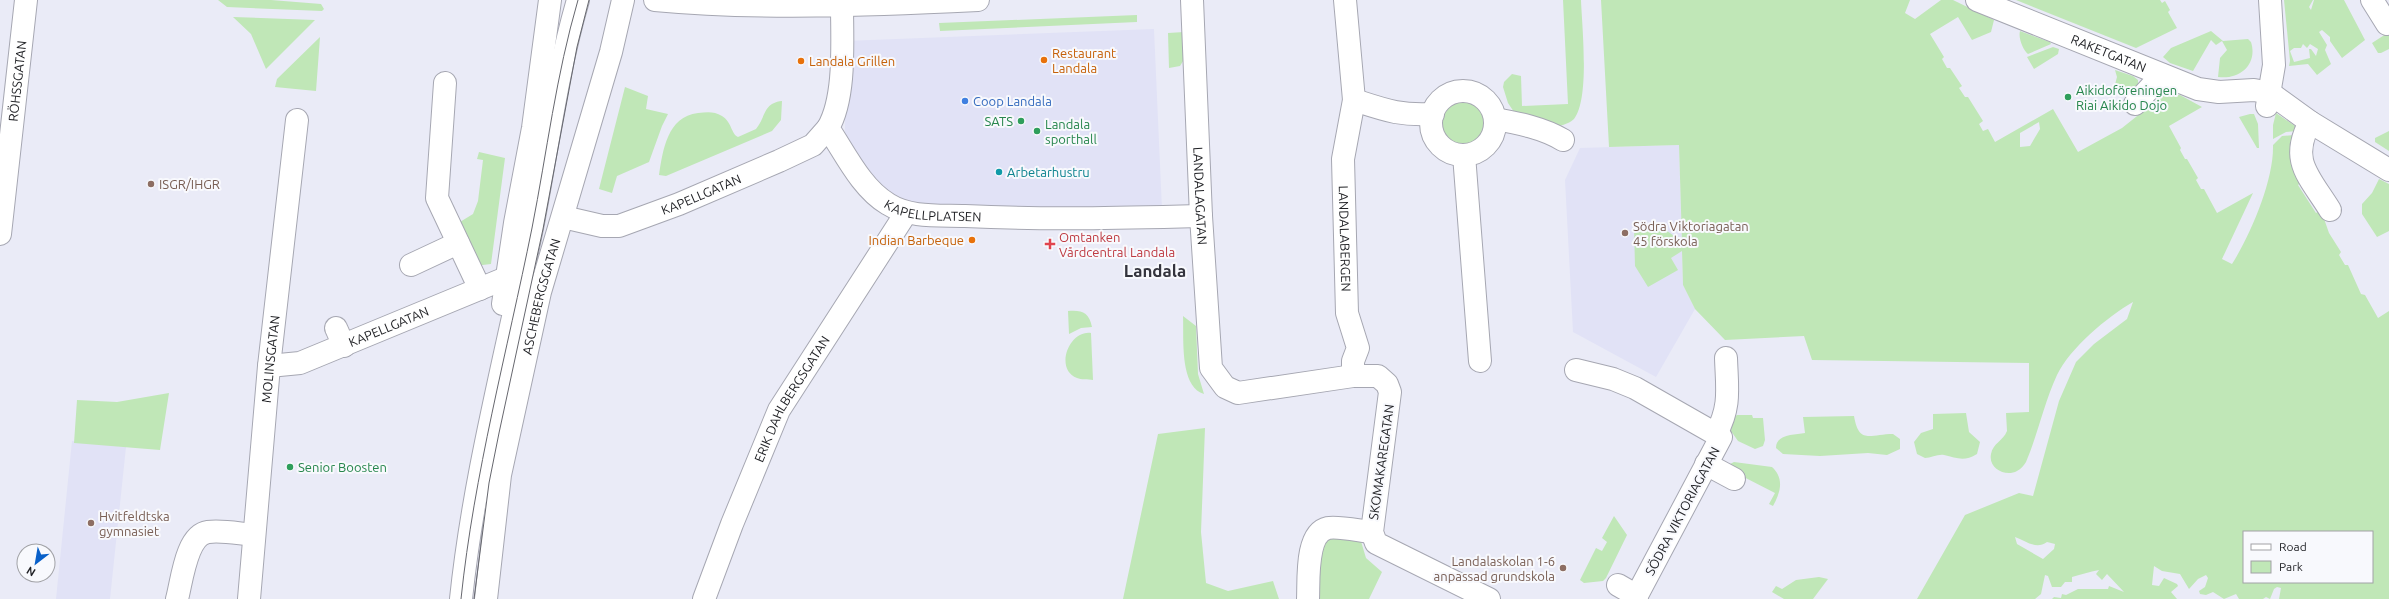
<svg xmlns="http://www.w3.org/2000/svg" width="2389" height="599" font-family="Ubuntu,sans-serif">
	<rect width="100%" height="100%" fill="#eaebf7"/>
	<path fill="#e1e2f6" d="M1154,29L1162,210L894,205L870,177L845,135V41Z
		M1679,145L1683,285L1695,309L1656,377L1573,332L1565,180L1580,148Z
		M72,441L126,447L110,599H56Z"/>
	<path fill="#c0e7b7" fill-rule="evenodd" d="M218,0H271L321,4L324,9L322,11L227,7Z
		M1563,0H1581C1582,26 1590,99 1574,119C1570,123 1565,124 1560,126L1514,112L1508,103L1503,87L1504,82L1512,74L1521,76L1522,106L1568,104Z
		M1601,0H1910L1905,13L1915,19L1941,0H1953L1994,20L1991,32L1972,40L1958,17L1930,34L1944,57L1942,59L1947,68H1950L1962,86L1959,88L1965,97H1968L1983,121L1979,124L1983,131L1988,129L1995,142L2053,109L2078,152L2122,128L2166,93L2180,95L2202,107L2169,126L2181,148L2180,150L2185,159H2187L2198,178L2196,180L2201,189H2204L2217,213L2253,193L2222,259L2232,264C2251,234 2274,180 2273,145L2282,136L2294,135L2303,181L2298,185L2316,213L2321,210L2329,233L2341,252L2339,255L2345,265H2348L2361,294L2365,295L2378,318L2389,311V599H2279L2281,588L2277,587L2274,589L2270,599L2266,597L2263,599H2239L2236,594L2224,599L2213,592L2206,595L2200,594L2199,591L2205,587L2208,578L2206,575L2198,579L2189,589L2180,574L2162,571L2154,566L2152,585L2159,586L2164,578L2177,584L2178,586L2171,592L2177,599H2052L2054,597L2061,598L2062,594L2066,595L2078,589H2108L2109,586L2124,592L2107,574L2102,580L2096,574L2099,570C2089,572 2082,574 2072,577V582H2065L2061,587H2052L2048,576L2045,575L2041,594L2035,599H1917L1965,515L2019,493L2033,496L2059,401L2076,362L2094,344L2127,319L2133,302C2107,317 2070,348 2057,375C2044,403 2038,434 2026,462C2024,465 2021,469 2017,471C2006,477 1988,469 1991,454C1993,443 2003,441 2007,431L2006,413L2029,412V363L1812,360L1804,336L1725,340L1695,309L1683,285L1682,251L1671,258L1678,270L1648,287L1635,266L1634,228C1660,227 1663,225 1682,243L1679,145L1609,147ZM2039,122L2040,129L2030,146L2020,147V133ZM2244,532H2372V582H2244ZM2015,537C2026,541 2036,550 2047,542L2055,544L2054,549L2043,559L2017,544Z
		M2016,0H2160L2162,3L2165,1L2170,10L2168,12L2177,28L2136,48Z
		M2284,0H2313L2309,7L2311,10L2314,0H2344L2365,40L2342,58L2330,41V37L2322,30L2319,32L2327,45L2325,50L2331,64L2317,75L2308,64L2289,66L2290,61ZM2303,44L2307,48L2310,44L2318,49L2316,56L2311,49H2309L2310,58L2294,62L2290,51L2294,48H2301Z
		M1137,15V22L940,31L939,23Z
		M233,17L315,20L266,69L251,34Z
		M2020,31L2050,42L2051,44L2028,54C2023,50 2018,38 2020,31Z
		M2211,31L2223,41L2248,39L2251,42C2258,64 2240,80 2218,77L2220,58L2227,50L2222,41L2216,45L2211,40L2193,71L2170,63L2163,57L2171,48Z
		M1184,32L1185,58L1180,66L1169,68L1168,33Z
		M2389,32V49L2381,53H2378L2372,43Z
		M320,37L316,91L275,87L277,79Z
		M2053,47L2059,49L2058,54L2034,69L2027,57Z
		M2115,70L2133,76L2138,80V89L2113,92L2117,77Z
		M625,87L648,96L646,109L668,114L662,126L649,162L617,176L612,193L599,189Z
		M1438 123a25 25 0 1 1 50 0a25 25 0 1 1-50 0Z
		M782,101L781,120L772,131L666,176L659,175C663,150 667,117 698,113C707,112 714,111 722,116C732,122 731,134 738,137L756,129C766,117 763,103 782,101Z
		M2276,113L2298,128L2297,131L2286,132L2273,139V125Z
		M2250,114H2254L2258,124L2259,148H2257L2239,117Z
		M2389,131V151L2375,142V138Z
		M479,152L505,158L491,264L474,266L455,225L473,214L478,201L483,160L477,159Z
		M2379,179L2389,184V231L2377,237L2362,214V204L2372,193Z
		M1068,311C1082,310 1089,312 1092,327L1081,328L1069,334Z
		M1183,316L1196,326L1198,374L1204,394C1179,387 1184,337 1183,316Z
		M1091,333L1093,380C1088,379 1081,380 1077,378C1054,369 1069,330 1091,333Z
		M169,393L160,450L74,443L77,400L117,402Z
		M1966,413L1969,432L1980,442L1977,454C1964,462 1957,458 1944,455C1938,454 1931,458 1925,458L1917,454L1914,442L1921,433L1933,429V414Z
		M1737,415H1752L1753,418H1763L1765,440L1763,446L1755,449L1738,441L1731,431L1733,418Z
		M1854,416C1859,445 1870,434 1893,434L1900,439V449L1887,455L1868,453L1820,456L1783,454L1776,448C1776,434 1794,435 1805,433L1803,417Z
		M1205,428L1201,532L1206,583L1228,591L1273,581L1279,599H1123L1158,434Z
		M1734,462L1772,467C1785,479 1780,493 1773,506L1769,504L1775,493L1732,471L1728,465Z
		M1614,516L1627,535L1606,578L1603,581L1584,583L1580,580L1596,548L1602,551L1607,542L1602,538Z
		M1323,538H1360L1366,558L1382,572L1369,599H1315Z
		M1819,577L1828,579L1813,599H1784L1772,592L1776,586L1782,589L1796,580Z"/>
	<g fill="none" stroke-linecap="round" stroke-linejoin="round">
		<g stroke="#a6a7b2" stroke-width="24">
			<g id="minor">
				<path d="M655,0C762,10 870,5 978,0"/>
				<path id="s1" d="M1192,0L1201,216L1211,368L1225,387L1238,393L1353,376H1378L1387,384L1390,392L1372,532L1376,543L1489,599"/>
				<path id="s2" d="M1345,0L1354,100L1343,159L1347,313L1358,348L1353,361V376"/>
				<path id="s3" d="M1977,0L2198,89L2219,92L2254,90L2270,93L2310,122L2389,170"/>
				<path d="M2372,0L2387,24"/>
				<path id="s4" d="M842,5C842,41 846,97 828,128C845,153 861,188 888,204C910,218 939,215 965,216C1044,220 1122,218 1201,216"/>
				<path d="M445,83L437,198L480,289"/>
				<circle cx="1463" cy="123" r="32"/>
				<path d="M1354,100C1385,110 1400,116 1433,114"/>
				<path d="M2135,104L2162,75"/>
				<path d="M2267,106L2274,65L2270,0"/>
				<path d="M1495,119C1518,123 1543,128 1563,140"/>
				<path d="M2310,122C2289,161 2309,176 2330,210"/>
				<path d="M1464,155L1480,361"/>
				<path id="s5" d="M563,217L602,226H619L679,204L779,161L813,145L828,128"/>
				<path id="s6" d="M0,234L26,0"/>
				<path d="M411,265L458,243"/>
				<path d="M503,304L515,223L533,128L550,0"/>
				<path d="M336,328L344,346"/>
				<path id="s7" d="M269,366L300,363L506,278"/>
				<path d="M1576,370L1613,379L1635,388L1721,437L1635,599"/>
				<path d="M1716,434C1731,406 1727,389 1726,358"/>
				<path d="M1706,464L1734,479"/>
				<path d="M1618,585L1637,596"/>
				<path d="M177,599C182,581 186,535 208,532C223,530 240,534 254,535"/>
				<path id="s8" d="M249,599L269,366L297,120"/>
				<path d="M461,599C474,474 507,352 532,228C547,152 556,75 578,0"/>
				<path id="s9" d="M486,599L500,475L540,292L611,52L623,0"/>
				<path id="s10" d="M704,599L732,524L779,410L906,213"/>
				<path d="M1308,599C1309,581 1305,533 1328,528C1338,526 1361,531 1372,532"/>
			</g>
		</g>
		<use href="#minor" stroke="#fff" stroke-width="22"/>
		<path stroke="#66676e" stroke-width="1" d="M461,599C474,474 507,352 532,228C547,152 556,75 578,0
			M474,599L489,483L499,433L543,229L577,47L589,0"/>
	</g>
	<g fill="#e8710a" stroke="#f8f9fd" stroke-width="1.5">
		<circle cx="1044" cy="60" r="4"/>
		<circle cx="801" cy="61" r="4"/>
		<circle cx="972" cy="240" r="4"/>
	</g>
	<g fill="#2e9e5b" stroke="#f8f9fd" stroke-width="1.5">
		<circle cx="2068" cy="97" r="4"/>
		<circle cx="1021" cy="121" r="4"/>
		<circle cx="1037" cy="131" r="4"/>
		<circle cx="290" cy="467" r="4"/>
	</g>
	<circle fill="#3f7fe0" stroke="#f8f9fd" stroke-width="1.5" cx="965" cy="101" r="4"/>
	<circle fill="#0f9aa8" stroke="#f8f9fd" stroke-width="1.5" cx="999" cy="172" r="4"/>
	<g fill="#8d6e63" stroke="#f8f9fd" stroke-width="1.5">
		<circle cx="151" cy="184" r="4"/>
		<circle cx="1625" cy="233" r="4"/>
		<circle cx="91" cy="523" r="4"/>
		<circle cx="1563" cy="568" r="4"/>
	</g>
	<path fill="#e0444e" stroke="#f8f9fd" stroke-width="1.5" d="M1048 238h4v4h4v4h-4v4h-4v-4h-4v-4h4z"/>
	<g text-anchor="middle" stroke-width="4" stroke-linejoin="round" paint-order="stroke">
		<g font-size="13" fill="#c56008" stroke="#f8f9fd" text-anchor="start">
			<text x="1052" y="58">Restaurant<tspan x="1052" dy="15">Landala</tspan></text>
			<text x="809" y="66">Landala Grillen</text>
			<text x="964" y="245" text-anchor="end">Indian Barbeque</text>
		</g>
		<g font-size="13" fill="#1e1f23" stroke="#f8f9fd">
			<text dy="5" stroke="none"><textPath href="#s3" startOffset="142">RAKETGATAN</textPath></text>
			<text dy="5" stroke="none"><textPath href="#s6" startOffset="154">RÖHSSGATAN</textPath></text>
			<text dy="5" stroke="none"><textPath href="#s5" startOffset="145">KAPELLGATAN</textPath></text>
			<text dy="5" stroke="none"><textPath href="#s1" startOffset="196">LANDALAGATAN</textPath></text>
			<text dy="5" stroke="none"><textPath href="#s4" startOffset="269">KAPELLPLATSEN</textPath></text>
			<text dy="5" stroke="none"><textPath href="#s2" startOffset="240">LANDALABERGEN</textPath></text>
			<text dy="5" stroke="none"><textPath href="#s9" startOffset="308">ASCHEBERGSGATAN</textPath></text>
			<text dy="5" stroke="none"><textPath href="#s7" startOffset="127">KAPELLGATAN</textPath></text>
			<text dy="5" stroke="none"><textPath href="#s8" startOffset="241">MOLINSGATAN</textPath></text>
			<text dy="5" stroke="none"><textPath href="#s10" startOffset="219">ERIK DAHLBERGSGATAN</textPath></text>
			<text transform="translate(1381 462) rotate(-82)" y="5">SKOMAKAREGATAN</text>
			<text transform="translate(1682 511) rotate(-62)" y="5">SÖDRA VIKTORIAGATAN</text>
		</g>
		<g font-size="13" fill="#27864d" stroke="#f8f9fd" text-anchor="start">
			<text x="2076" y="95">Aikidoföreningen<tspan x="2076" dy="15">Riai Aikido Dojo</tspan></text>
			<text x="1013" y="126" text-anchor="end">SATS</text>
			<text x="1045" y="129">Landala<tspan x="1045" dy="15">sporthall</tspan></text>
			<text x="298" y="472">Senior Boosten</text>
		</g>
		<g font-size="13" fill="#366cbe" stroke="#f8f9fd" text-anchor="start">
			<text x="973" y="106">Coop Landala</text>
		</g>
		<g font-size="13" fill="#0d838f" stroke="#f8f9fd" text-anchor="start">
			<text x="1007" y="177">Arbetarhustru</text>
		</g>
		<g font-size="13" fill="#785e54" stroke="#f8f9fd" text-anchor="start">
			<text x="159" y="189">ISGR/IHGR</text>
			<text x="1633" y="231">Södra Viktoriagatan<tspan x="1633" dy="15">45 förskola</tspan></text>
			<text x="99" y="521">Hvitfeldtska<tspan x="99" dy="15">gymnasiet</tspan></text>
			<text x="1555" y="566" text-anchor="end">Landalaskolan 1-6<tspan x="1555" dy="15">anpassad grundskola</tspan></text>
		</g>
		<g font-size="13" fill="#be3a42" stroke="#f8f9fd" text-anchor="start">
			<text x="1059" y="242">Omtanken<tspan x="1059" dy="15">Vårdcentral Landala</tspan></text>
		</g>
		<g font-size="17" font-weight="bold" fill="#34343d" stroke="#f8f9fd">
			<text x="1155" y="277">Landala</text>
		</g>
	</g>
	<rect x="2243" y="531" width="130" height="52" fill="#f8f9fd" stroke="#a1a2a6"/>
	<rect x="2251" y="544" width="20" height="6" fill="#ffffff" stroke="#a1a2a6"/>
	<text x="2279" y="551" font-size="12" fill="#1e1f23">Road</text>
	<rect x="2251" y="561" width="20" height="12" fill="#c0e7b7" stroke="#a1a2a6"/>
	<text x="2279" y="571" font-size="12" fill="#1e1f23">Park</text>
	<g transform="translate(36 563) rotate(211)"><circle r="19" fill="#f8f9fd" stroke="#a1a2a6"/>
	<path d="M0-3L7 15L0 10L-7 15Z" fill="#0960c9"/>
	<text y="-6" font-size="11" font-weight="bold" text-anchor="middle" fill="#1e1f23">N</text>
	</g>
</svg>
